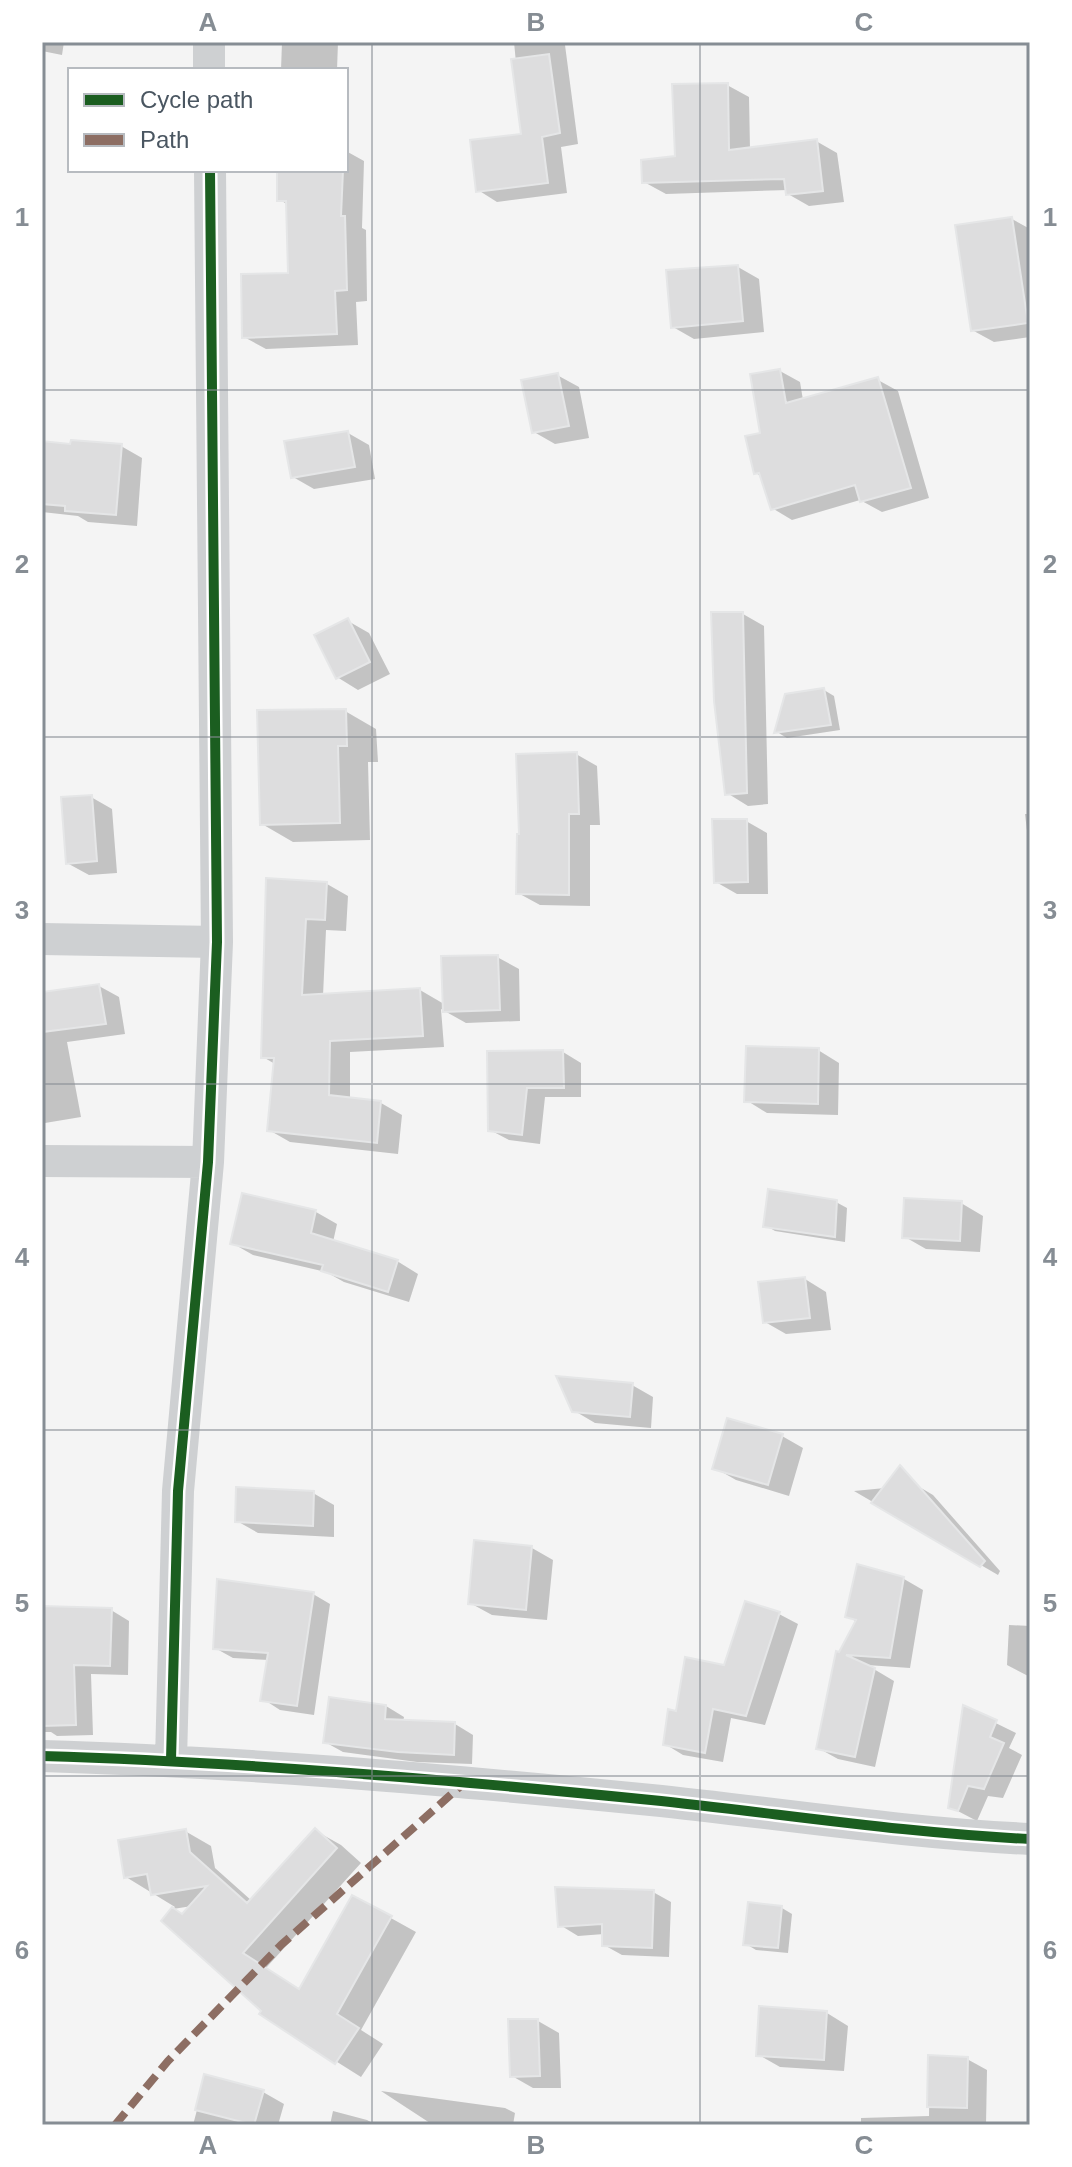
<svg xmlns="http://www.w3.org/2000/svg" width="1072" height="2167" font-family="Arial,sans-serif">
	<rect width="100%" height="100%" fill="#f4f4f4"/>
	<path fill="#0003" d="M42,42H64L62,55L42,51Z
		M282,42H338L337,70H281Z
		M514,42H580L565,45L578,144L561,147L567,193L497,202L478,190L523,136Z
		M727,85L749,97L750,149L816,141L837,153L844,202L809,206L788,194V190L666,194L644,182L677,158Z
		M346,151L364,161L362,228L366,230L367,301L356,302L358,345L266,349L244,337L290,275L288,205L279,199V170H346Z
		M1012,219L1030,229V337L994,342L972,330Z
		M738,267L759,279L764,332L694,339L673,327Z
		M780,371L800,382L803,400L878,380L898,391L929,498L882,512L860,500L792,520L772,508L762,477L756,473Z
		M557,375L579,387L589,438L555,444L534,432Z
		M348,433L369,445L375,479L314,489L293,477Z
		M42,443L72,446H121L142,458L137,526L88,522L78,516L42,512Z
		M743,614L764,626L768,804L748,806L727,793Z
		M348,621L369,633L390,674L358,690L337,677Z
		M824,690L834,696L840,730L787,738L777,732Z
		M345,711L376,729L378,762H368L370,840L293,842L262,824Z
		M576,754L597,766L600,825H590V906L540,905L518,893Z
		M91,797L112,809L117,873L89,875L67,863Z
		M1025,814H1030V856Z
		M746,821L767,833L768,894H737L716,882Z
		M268,880L327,884L348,896L346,931L326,930L323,996L420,990L444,1004L497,957L519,969L520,1021L466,1023L441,1009L444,1047L350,1052V1100L381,1103L402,1115L398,1154L290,1142L269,1130L275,1064L263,1057Z
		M99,986L119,997L125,1034L67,1042L81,1117L45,1123L42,1121V994Z
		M818,1050L839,1063L838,1115L767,1113L746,1100Z
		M563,1052L581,1063V1097H545L540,1144L509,1140L490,1130L489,1053Z
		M243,1195L316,1212L337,1224L333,1242L397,1261L418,1274L409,1302L344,1282L326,1272L253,1255L232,1243Z
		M836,1202L847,1208L845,1242L775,1231L765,1225Z
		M961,1203L983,1216L980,1252L926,1249L905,1237Z
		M805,1279L826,1292L831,1330L786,1334L765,1322Z
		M632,1385L653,1397L651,1428L595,1423L573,1410Z
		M782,1436L803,1448L789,1496L736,1480L715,1468Z
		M916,1485L933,1495L1000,1571L998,1575L854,1491Z
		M313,1493L334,1505V1537L258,1533L237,1521Z
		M476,1542L532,1548L553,1560L547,1620L492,1615L470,1603Z
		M904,1579L923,1590L910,1668L867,1665L894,1681L875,1767L838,1759L818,1748L840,1655L857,1622L847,1616Z
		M313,1594L330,1604L314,1715L280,1710L263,1699L269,1660L233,1658L215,1648Z
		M42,1608L111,1610L129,1621L128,1675L91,1674L93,1735L57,1736L51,1732H42Z
		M779,1614L798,1624L765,1725L731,1718L723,1762L683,1755L665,1744L678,1713Z
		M1009,1625L1030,1626V1677L1007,1665Z
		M386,1706L404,1717L403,1722L455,1724L473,1735L472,1764L417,1762L343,1752L325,1742Z
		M965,1708L1016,1733L1009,1748L1022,1755L1003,1798L988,1796L977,1821L950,1807Z
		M185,1831L211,1846L215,1868L252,1901L316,1831L341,1845L361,1863L266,1968L301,1991L353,1897L416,1932L361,2030L383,2044L361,2077L261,2014L264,2010L183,1916L192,1906L173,1909L175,1907L126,1877Z
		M653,1892L671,1902L669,1957L622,1955L604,1945V1934L578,1936L560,1925Z
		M782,1908L792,1914L788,1953L756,1950L746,1944Z
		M827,2013L848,2026L844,2071L780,2067L759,2055Z
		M538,2021L559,2033L561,2088H533L512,2076Z
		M930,2057L967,2059L987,2070L986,2125H861V2118L929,2116Z
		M206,2076L263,2092L284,2104L278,2125H193Z
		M381,2091L505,2108L515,2113L513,2125H433Z
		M333,2111L367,2120L376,2125H330Z"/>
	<path fill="#ddddde" stroke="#e5e6e7" stroke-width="2" d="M549,54L560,133L542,137L548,183L476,192L470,140L521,134L511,59Z
		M728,83L729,150L817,139L823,191L786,195L784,179L642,183L641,160L675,156L672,84Z
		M277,170H343L341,216H345L347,290L335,291L337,334L242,338L241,274L288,273L286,201H277Z
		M1012,217L1028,323L971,331L955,225Z
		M738,265L743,321L671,328L666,270Z
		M780,369L786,403L878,377L911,488L860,502L855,485L771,510L759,473L754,474L745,436L760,433L750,374Z
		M558,373L569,426L532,433L521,380Z
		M348,431L355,467L291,478L284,441Z
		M71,440L122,444L116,515L65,511V506L42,504V441L70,444Z
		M711,612H743L747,793L725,795L714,701Z
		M348,618L370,662L336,679L314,635Z
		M824,688L831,725L774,733L785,694Z
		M346,709L347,746H338L340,823L260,825L257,710Z
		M577,752L579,814H569V895L516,894L517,834H519L516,754Z
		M92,795L97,861L66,864L61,797Z
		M712,819H747L748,882L714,883Z
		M266,878L327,882L325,920L306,919L302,995L420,988L423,1036L330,1041L329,1095L381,1101L377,1143L267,1131L274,1058H261Z
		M498,955L500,1010L443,1012L441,956Z
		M99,984L106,1024L42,1032V992Z
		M746,1046L819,1048L818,1104L744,1102Z
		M563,1050L564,1088H527L522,1135L488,1131L487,1051Z
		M768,1189L837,1200L835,1237L763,1227Z
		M242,1193L316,1210L311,1233L398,1260L388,1292L321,1271L323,1265L230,1244Z
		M904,1198L962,1201L960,1241L902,1238Z
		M805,1277L810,1318L763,1323L758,1282Z
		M556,1376L633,1383L630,1417L572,1412Z
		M727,1418L783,1434L768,1485L712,1469Z
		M900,1465L985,1561L980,1567L871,1503Z
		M236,1487L314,1491L313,1526L235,1522Z
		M474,1540L532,1546L526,1610L468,1604Z
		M857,1564L904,1577L890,1658L846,1655L875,1668L855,1757L816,1749L836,1651L839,1652L856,1620L845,1617Z
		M217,1579L314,1592L297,1706L260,1701L268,1653L213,1649Z
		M745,1601L780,1612L746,1716L713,1709L705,1753L663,1745L668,1709L676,1711L685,1657L724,1665Z
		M42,1606L112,1608L110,1666L74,1665L76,1725L42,1726Z
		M329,1697L386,1705L385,1719L455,1722L454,1755L398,1752L323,1743Z
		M963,1705L997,1720L990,1737L1004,1743L984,1789L968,1786L958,1811L948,1808Z
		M315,1828L337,1848L243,1953L299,1989L352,1895L392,1916L337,2014L359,2028L335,2064L259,2014L261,2011L161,1921L172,1907L182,1914L207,1886L151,1895L147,1874L124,1878L118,1840L186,1829L190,1852L247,1903Z
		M555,1887L654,1890L652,1948L602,1946V1924L558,1927Z
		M748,1902L782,1906L778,1948L743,1945Z
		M759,2006L827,2011L824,2060L756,2056Z
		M508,2019H538L540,2076L510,2077Z
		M928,2055L968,2057L967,2108L927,2107Z
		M204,2074L264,2090L254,2125L195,2110Z"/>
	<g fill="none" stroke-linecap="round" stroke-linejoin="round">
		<path stroke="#ced0d2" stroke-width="32" d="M209,42V70
			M42,939L217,942
			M42,1161L208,1162
			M42,1756C245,1762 449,1780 651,1800C777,1813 903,1833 1030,1839
			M171,1760L178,1491L208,1162L217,942L210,170"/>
		<path stroke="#8d6e63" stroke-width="8" stroke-dasharray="16 8" stroke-linecap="butt" d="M115,2125L168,2061L281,1945L463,1784"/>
		<g stroke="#fff" stroke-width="15">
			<path id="cycleway" d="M42,1756C245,1762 449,1780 651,1800C777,1813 903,1833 1030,1839
				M171,1760L178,1491L208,1162L217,942L210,170"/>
		</g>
		<use href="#cycleway" stroke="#1b5e20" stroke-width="10"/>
	</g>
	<path fill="none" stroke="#868d94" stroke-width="2" stroke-opacity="0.55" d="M372,42V2125M700,42V2125M42,390H1030M42,737H1030M42,1084H1030M42,1430H1030M42,1776H1030"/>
	<rect width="1072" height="2167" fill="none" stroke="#ffffff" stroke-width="88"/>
	<rect x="68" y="68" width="280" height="104" fill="#ffffff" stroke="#b7bbc0" stroke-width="2"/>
	<rect x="84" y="94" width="40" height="12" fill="#1b5e20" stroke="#b7bbc0" stroke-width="2"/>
	<text x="140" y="108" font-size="24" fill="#4a5661">Cycle path</text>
	<rect x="84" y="134" width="40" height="12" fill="#8d6e63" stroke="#b7bbc0" stroke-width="2"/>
	<text x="140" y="148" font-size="24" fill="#4a5661">Path</text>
	<rect x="44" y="44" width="984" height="2079" fill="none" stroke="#868d94" stroke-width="3"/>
	<g font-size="26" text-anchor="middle" font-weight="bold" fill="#868d94">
		<text x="208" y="31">A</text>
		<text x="536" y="31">B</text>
		<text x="864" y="31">C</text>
		<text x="22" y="226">1</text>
		<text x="1050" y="226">1</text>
		<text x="22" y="573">2</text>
		<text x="1050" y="573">2</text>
		<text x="22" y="919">3</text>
		<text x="1050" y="919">3</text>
		<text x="22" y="1266">4</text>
		<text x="1050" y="1266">4</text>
		<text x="22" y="1612">5</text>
		<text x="1050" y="1612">5</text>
		<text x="22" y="1959">6</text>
		<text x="1050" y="1959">6</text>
		<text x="208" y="2154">A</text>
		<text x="536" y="2154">B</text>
		<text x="864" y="2154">C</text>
	</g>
</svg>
